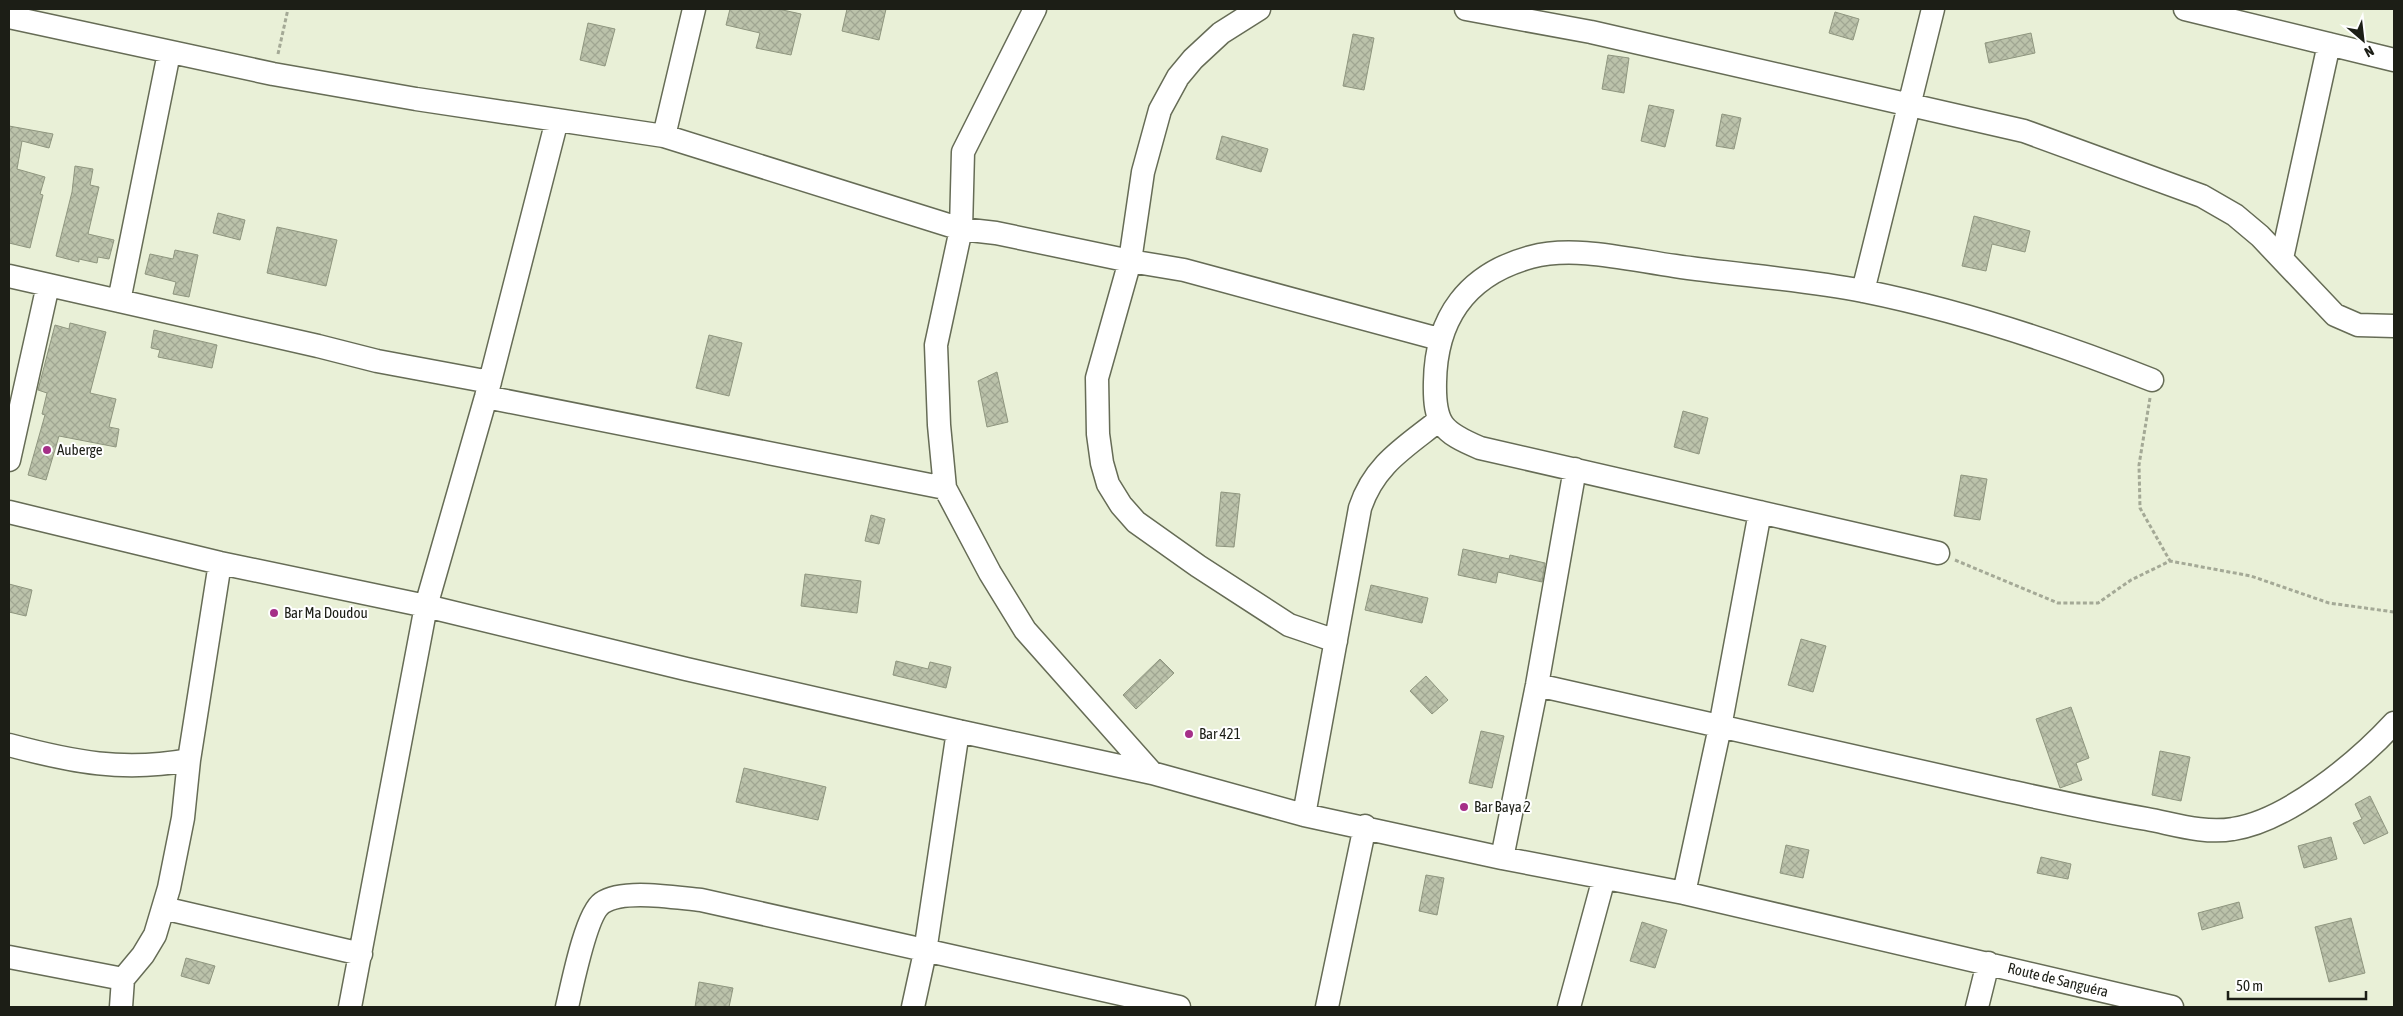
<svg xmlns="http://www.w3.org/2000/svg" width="2403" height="1016" font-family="'Asap Condensed',sans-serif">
	<defs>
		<pattern id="building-cross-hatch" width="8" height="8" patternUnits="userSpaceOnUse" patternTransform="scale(1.25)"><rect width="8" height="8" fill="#bbc2aa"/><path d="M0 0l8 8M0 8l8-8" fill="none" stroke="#a0a692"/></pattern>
	</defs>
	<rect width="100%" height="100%" fill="#e9f0d7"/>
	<path fill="url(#building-cross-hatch)" stroke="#8f967f" d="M730,9H778L801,14L791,55L756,48L760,33L726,25Z
		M847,9H886L879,40L842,31Z
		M1835,12L1859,19L1853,40L1829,33Z
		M588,23L615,29L605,66L580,60Z
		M2031,33L2035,53L1989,63L1985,43Z
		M1353,34L1374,38L1364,90L1343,86Z
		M1608,55L1629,58L1624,93L1602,89Z
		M1649,105L1674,110L1665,147L1641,141Z
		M1722,114L1741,118L1734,149L1716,146Z
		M9,126L53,134L49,148L22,141L17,169L45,177L40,194L43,195L30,248L9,243Z
		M1222,136L1268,149L1261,172L1216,159Z
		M75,166L93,169L90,185L99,187L88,234L114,240L109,259L98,257L97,263L79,259V262L56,256L72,192Z
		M218,213L245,220L240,240L213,233Z
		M1974,216L2030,231L2025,252L1992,244L1986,271L1962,266Z
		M277,227L337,240L326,286L267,273Z
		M175,250L198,255L189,297L173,294L176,282L145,274L150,254L173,259Z
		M70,323L106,332L90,393L116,399L109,427L119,429L116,447L59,436L46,480L28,475L45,415L42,414L47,393L38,390L55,325L69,329Z
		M154,330L217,345L212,368L158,357L160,350L151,348Z
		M709,335L742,343L729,396L696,388Z
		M997,372L1008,422L987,427L978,381Z
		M1683,411L1708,418L1699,454L1674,447Z
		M1961,475L1987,479L1980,520L1954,516Z
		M1221,492L1240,494L1234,547L1216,546Z
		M871,515L885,519L879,544L865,541Z
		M1463,549L1509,559L1510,555L1545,563L1542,582L1498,572L1496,583L1458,575Z
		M805,574L861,581L857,613L801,606Z
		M9,584L32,590L26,616L9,612Z
		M1371,585L1428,598L1422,623L1365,610Z
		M1801,639L1826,646L1813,692L1788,685Z
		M1160,659L1174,673L1136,709L1123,695Z
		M896,661L928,669L930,662L951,667L946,688L893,675Z
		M1426,676L1448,700L1432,714L1410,691Z
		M2071,707L2089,758L2076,763L2082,780L2060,788L2036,719Z
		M1481,731L1504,736L1492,788L1469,783Z
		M2160,751L2190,757L2181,801L2152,795Z
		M744,768L826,787L818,820L736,802Z
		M2370,796L2388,833L2364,844L2353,823L2362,819L2355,804Z
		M2331,837L2337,859L2304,868L2298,846Z
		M1786,845L1809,850L1803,878L1780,873Z
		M2041,857L2071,864L2068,879L2037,873Z
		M1426,875L1444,878L1437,915L1419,911Z
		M2239,902L2243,918L2202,930L2198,913Z
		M2351,918L2365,973L2329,982L2315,927Z
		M1642,922L1667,930L1655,968L1630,961Z
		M186,958L215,966L209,984L181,976Z
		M699,982L733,988L729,1007H695Z"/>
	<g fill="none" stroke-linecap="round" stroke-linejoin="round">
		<g stroke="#666c56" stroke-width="25">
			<path id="minor" d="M1035,9L963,152L961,229L936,345L939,425L945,488L990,573L1025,630L1152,773
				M1259,9L1221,33L1193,59L1178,77L1160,110L1143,172L1130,261L1097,378L1098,434L1102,463L1108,484L1121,505L1136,522L1198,566L1289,625L1336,641
				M1466,9L1591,32L2024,131L2202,196L2235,215L2260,236L2335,315L2358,325L2394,326
				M2185,9L2394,60
				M9,17L273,74L416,99L664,136L961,229L996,233L1130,261L1184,270L1439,339
				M664,136L694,9
				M2282,258L2329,44
				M9,276L318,346L377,361L490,382
				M1863,291L1933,9
				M119,301L169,53
				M486,397L945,488
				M9,460L48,285
				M9,512L220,563L426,606L686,669L958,731L1152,773L1304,815L1502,858L1684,893L2172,1007
				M1938,553L1480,448C1442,432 1434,424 1435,382C1436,317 1468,274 1531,257C1574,245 1631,260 1675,266C1737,275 1801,279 1863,291C1962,311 2059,343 2152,380
				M1537,685C1694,721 1851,756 2008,791C2055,801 2100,811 2147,819C2174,824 2204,834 2233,829C2287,821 2357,763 2394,723
				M9,745C73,762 123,772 189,760
				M1304,815L1360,508C1374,465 1404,448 1438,421
				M1502,858L1537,685L1575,469
				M1684,893L1720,727L1760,512
				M163,908L361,954
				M9,957L123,979
				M121,1007L123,979L143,955L155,935L169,888L183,818L189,760L220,563
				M350,1007L426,606L486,397L557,120
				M567,1007C572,986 586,914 602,903C623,888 677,898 701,900L1179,1007
				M913,1007L925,952L958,731
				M1327,1007L1365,826
				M1569,1007L1604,878
				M1977,1007L1988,963"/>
		</g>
		<path stroke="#a4a996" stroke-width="3" stroke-dasharray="4 2.5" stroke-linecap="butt" d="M278,54L288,9
			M2150,398L2139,465L2140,508L2170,561
			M1955,560L2058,603H2098L2131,580L2170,561L2251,576L2329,603L2394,612"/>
		<use href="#minor" stroke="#fff" stroke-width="22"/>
	</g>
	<g fill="#a52f88" stroke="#fff" stroke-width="2">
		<circle cx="47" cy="450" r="5"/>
		<circle cx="274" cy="613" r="5"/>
		<circle cx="1189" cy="734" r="5"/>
		<circle cx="1464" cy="807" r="5"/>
	</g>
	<g text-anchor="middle" stroke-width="4" stroke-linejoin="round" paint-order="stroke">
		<g font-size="15" fill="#1c1e16" stroke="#fff" text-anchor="start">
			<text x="57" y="455">Auberge</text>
			<text x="284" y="618">Bar Ma Doudou</text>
			<text x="1199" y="739">Bar 421</text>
			<text x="1474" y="812">Bar Baya 2</text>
		</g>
		<g font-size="15" fill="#1c1e16" stroke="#fff">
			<text transform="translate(2058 980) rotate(14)" y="5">Route de Sanguéra</text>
		</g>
	</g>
	<rect width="2403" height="1016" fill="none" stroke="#1c1e16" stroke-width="20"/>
	<g transform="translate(2363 40) rotate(152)" stroke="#ffffff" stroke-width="4" paint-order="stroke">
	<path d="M0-4L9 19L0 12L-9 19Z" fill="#1c1e16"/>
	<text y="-8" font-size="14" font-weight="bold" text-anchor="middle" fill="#1c1e16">N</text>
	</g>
	<path d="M2228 991v8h138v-8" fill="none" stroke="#1c1e16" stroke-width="2.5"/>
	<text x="2236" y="991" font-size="15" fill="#1c1e16" stroke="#ffffff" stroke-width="4" paint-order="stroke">50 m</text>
</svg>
